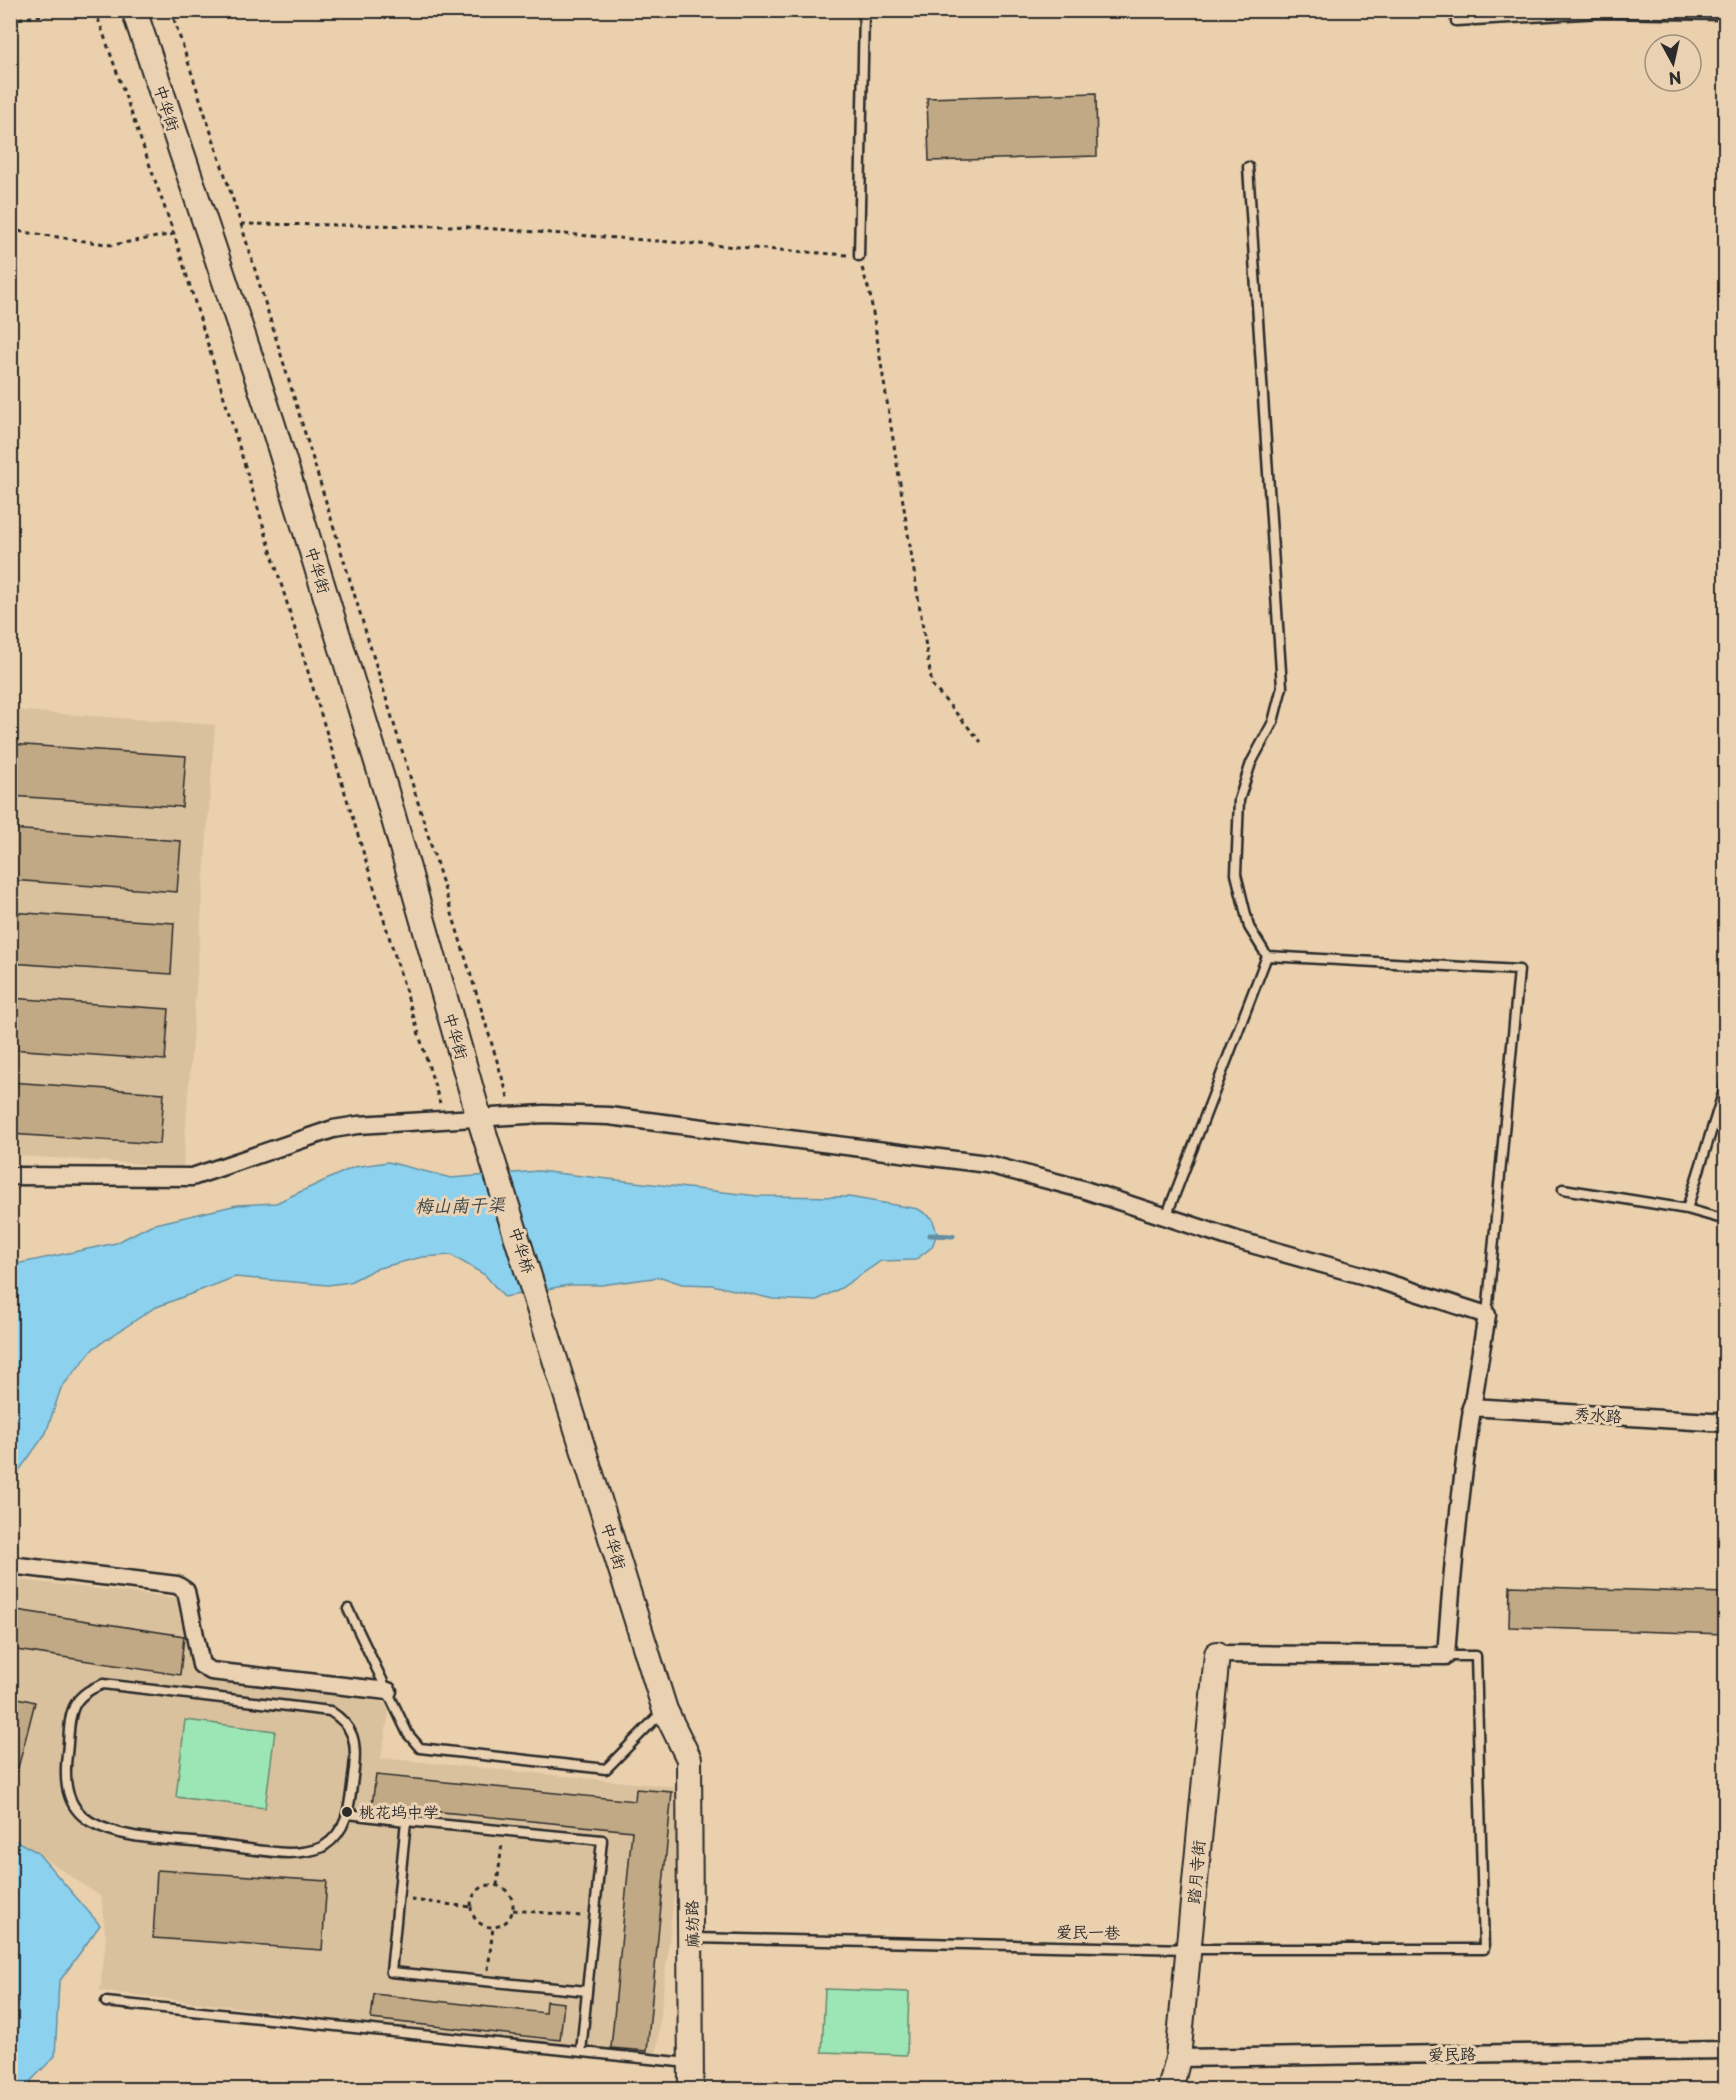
<svg xmlns="http://www.w3.org/2000/svg" width="1736" height="2100" font-family="'Playpen Sans','LXGW WenKai TC',sans-serif">
	<rect width="100%" height="100%" fill="#ead0ac"/>
	<filter id="ink" filterUnits="userSpaceOnUse"><feTurbulence type="fractalNoise" baseFrequency=".0167" numOctaves="2"/><feDisplacementMap in="SourceGraphic" scale="12" xChannelSelector="R" yChannelSelector="G"/><feConvolveMatrix kernelMatrix="1 2 1 2 8 2 1 2 1" color-interpolation-filters="sRGB"/></filter>
	<g filter="url(#ink)">
		<path fill="#dac19e" d="M10,710L215,725L183,1167L11,1155Z
			M11,1579L179,1598L199,1678L391,1703L381,1758L686,1788L656,2057L100,1991L106,1939L101,1897L11,1835Z"/>
		<path fill="#9ce6b5" stroke="#648870" stroke-width="1.5" d="M185,1720L275,1731L265,1808L176,1797Z
			M825,1989L909,1992L907,2055L822,2052Z"/>
		<path fill="#8cd1ee" stroke="#658fa0" stroke-width="1.5" d="M388,1162L451,1178L538,1171L758,1196L849,1197L918,1209L932,1218L937,1233L932,1247L915,1260L881,1261L841,1288L815,1301L773,1299L712,1285L682,1284L661,1277L601,1285H569L504,1297L485,1275L451,1255L422,1257L375,1269L350,1282L328,1285L235,1277L154,1308L94,1348L61,1388L46,1433L11,1482V1265L116,1243L151,1225L237,1205L276,1203L354,1167Z
			M11,1838L37,1852L100,1925L59,1982L55,2056L22,2090L10,2089Z"/>
		<g fill="none" stroke-linecap="round" stroke-linejoin="round">
			<path stroke="#658fa0" stroke-width="5" d="M930,1235L953,1236"/>
		</g>
		<path fill="#c1a985" stroke="#2b2b2b" stroke-width="1.5" d="M1096,93L1097,156L929,161L927,98Z
			M10,744L186,756L182,807L10,796Z
			M10,829L181,841L177,892L10,880Z
			M10,912L174,923L171,974L10,963Z
			M10,998L169,1009L165,1060L10,1049Z
			M10,1082L164,1093L160,1144L10,1134Z
			M1510,1586L1725,1593V1634L1509,1627Z
			M10,1609L184,1636L180,1675L10,1649Z
			M10,1696L35,1702L16,1776H10Z
			M376,1775L635,1801L636,1789L672,1792L647,2051L611,2048L632,1831L372,1805Z
			M157,1870L327,1881L322,1950L153,1938Z
			M374,1994L545,2013L546,2001L564,2003L560,2040L371,2019Z"/>
		<g fill="none" stroke-linecap="round" stroke-linejoin="round">
			<g stroke="#2b2b2b" stroke-width="13">
				<path id="lane" d="M1456,21L1601,13L1726,15
					M1248,167L1282,687L1273,722L1251,763L1239,800L1236,874L1249,927L1267,956L1519,970L1487,1315
					M859,256L864,10
					M1563,1189L1687,1209L1726,1220
					M1687,1209L1726,1084
					M1166,1217L1267,956
					M348,1609L408,1734L420,1748L606,1769L662,1712
					M103,1684L330,1711C354,1726 357,1742 354,1769C350,1797 351,1829 324,1846C316,1851 297,1853 288,1853C263,1852 237,1847 211,1844C173,1839 125,1841 91,1822C65,1807 64,1780 67,1754C71,1719 65,1698 103,1684Z
					M348,1814L406,1821
					M693,1938L1189,1949H1484L1476,1656H1446
					M106,2002L688,2063
					M581,2052L602,1840L406,1821L391,1972L587,1991"/>
			</g>
			<g stroke="#2b2b2b" stroke-width="21">
				<path id="street" d="M10,1176L192,1177L333,1129L358,1125L544,1114L609,1116L987,1164L1082,1189L1237,1240L1372,1278L1487,1315C1467,1428 1454,1541 1446,1656L1217,1654
					M1471,1407L1726,1423
					M10,1565L177,1585L186,1591L201,1665L211,1671L388,1691
					M1178,2058L1726,2050"/>
			</g>
			<g stroke="#2b2b2b" stroke-width="28">
				<path id="secondary" d="M134,10L272,422L385,788L479,1117L665,1710L689,1759L691,2090
					M1170,2090L1178,2058L1217,1654"/>
			</g>
			<path stroke="#2b2b2b" stroke-width="3" stroke-dasharray="4.5 4.5" stroke-linecap="butt" d="M95,10L174,234L440,1103
				M171,10L241,224L509,1100
				M10,20L78,10
				M241,224L455,226L847,255
				M10,230L112,245L174,234
				M862,268L870,294L932,685L981,742
				M471 1906a21 21 0 1 1 42 0a21 21 0 1 1-42 0Z
				M497,1886L502,1843
				M411,1900L471,1907
				M513,1910L581,1916
				M488,1970L493,1927"/>
			<use href="#lane" stroke="#ead1b2" stroke-width="8"/>
			<use href="#street" stroke="#ead1b2" stroke-width="16"/>
			<use href="#secondary" stroke="#ead1b2" stroke-width="24"/>
		</g>
	</g>
	<circle fill="#2b2b2b" stroke="#ead1b2" stroke-width="2" cx="347" cy="1812" r="6"/>
	<g text-anchor="middle" stroke-width="6" stroke-linejoin="round" paint-order="stroke">
		<g font-size="16" fill="#2b2b2b" stroke="#ead1b2">
			<text transform="translate(167 108) rotate(72)" y="6">中华街</text>
			<text transform="translate(318 570) rotate(73)" y="6">中华街</text>
			<text transform="translate(456 1036) rotate(74)" y="6">中华街</text>
			<text transform="translate(522 1250) rotate(72)" y="6">中华桥</text>
			<text transform="translate(1598 1415) rotate(4)" y="6">秀水路</text>
			<text transform="translate(614 1546) rotate(73)" y="6">中华街</text>
			<text transform="translate(1196 1872) rotate(-85)" y="6">踏月寺街</text>
			<text transform="translate(692 1924) rotate(-91)" y="6">麻纺路</text>
			<text transform="translate(1088 1932) rotate(1)" y="6">爱民一巷</text>
			<text transform="translate(1452 2054) rotate(-1)" y="6">爱民路</text>
		</g>
		<g font-size="16" fill="#2b2b2b" stroke="#ead1b2" text-anchor="start">
			<text x="359" y="1818">桃花坞中学</text>
		</g>
		<g font-size="18" font-style="italic" fill="#3a4448" stroke="#ead1b2">
			<text transform="translate(460 1206) rotate(-1)" y="6">梅山南干渠</text>
		</g>
	</g>
	<rect width="1736" height="2100" fill="none" stroke="#ead1b2" stroke-width="36"/>
	<rect x="18" y="18" width="1700" height="2064" fill="none" stroke="#2b2b2b" stroke-width="2" filter="url(#ink)"/>
	<g transform="translate(1673 63) rotate(172)"><circle r="28" fill="#ead1b2" stroke="#9e8f7c" stroke-width="1.5"/>
	<path d="M0-4.5L10 22L0 15L-10 22Z" fill="#2b2b2b"/>
	<text y="-9" font-size="16" font-weight="bold" text-anchor="middle" fill="#2b2b2b">N</text>
	</g>
</svg>
